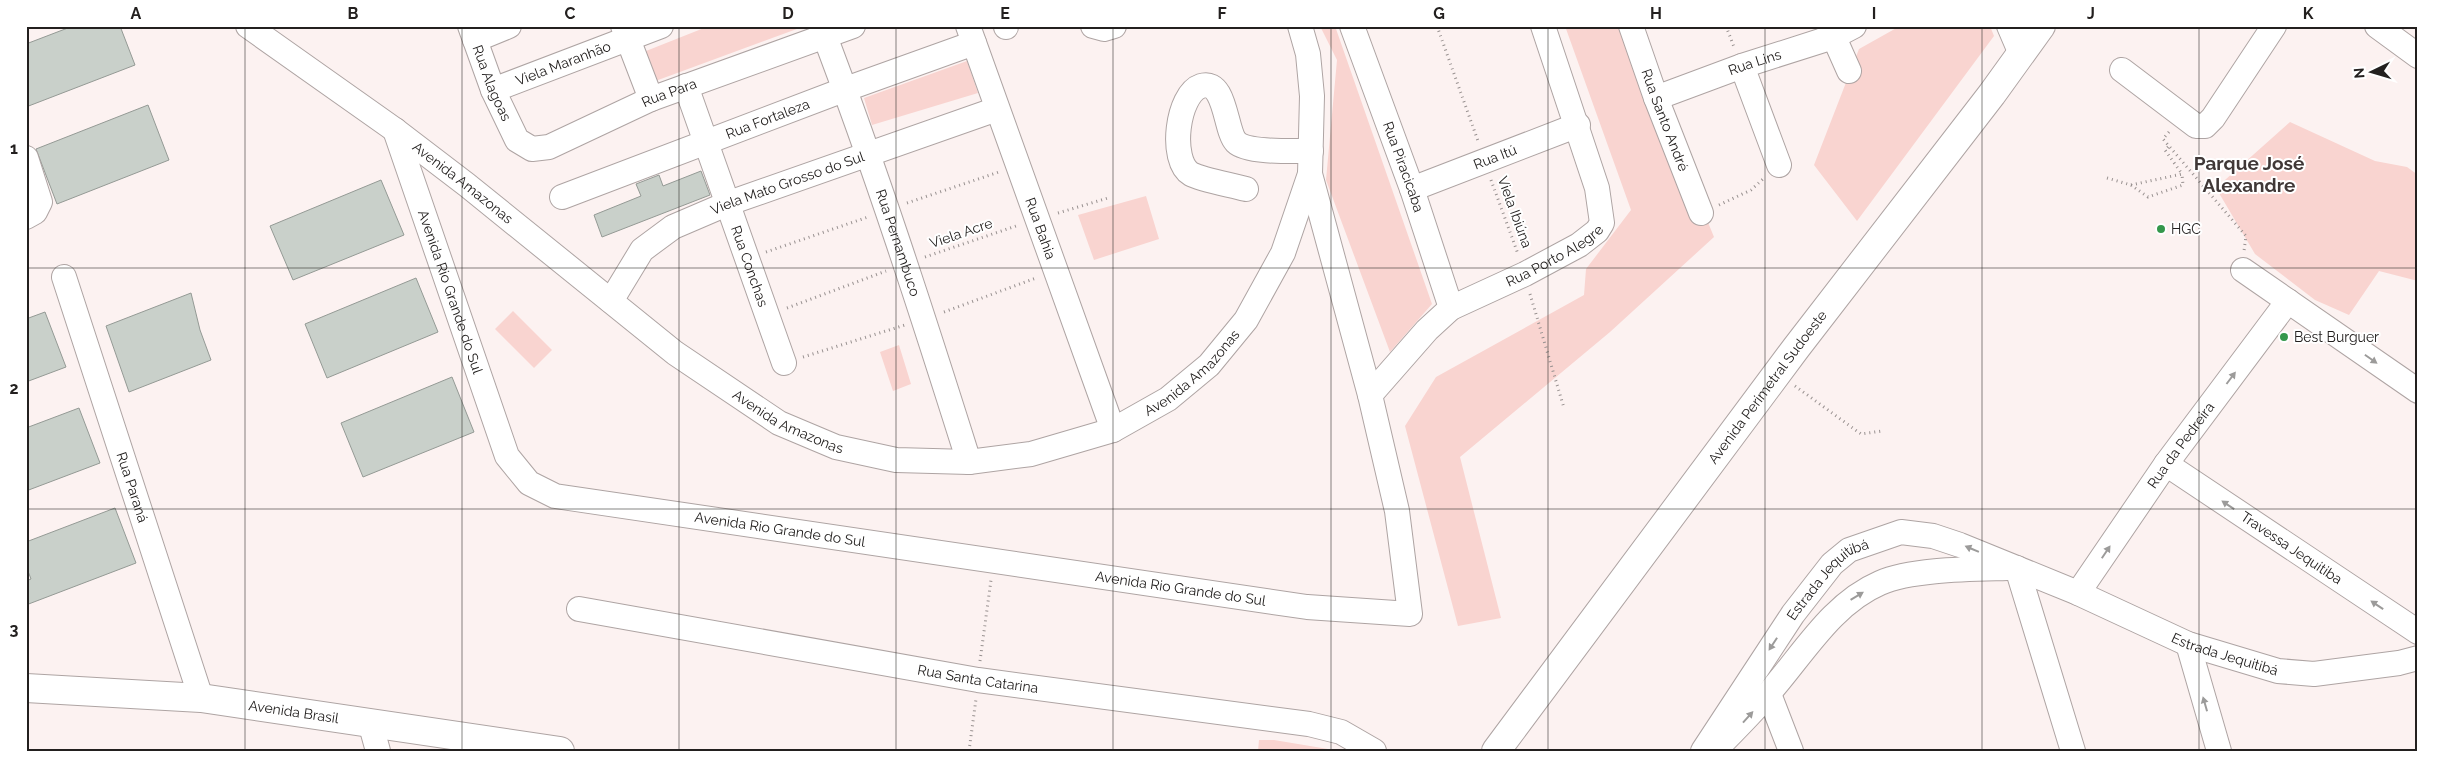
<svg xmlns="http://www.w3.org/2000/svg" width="2444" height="777" font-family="Raleway,sans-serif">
	<rect width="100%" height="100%" fill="#fcf2f1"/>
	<path fill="#f9d4d0" d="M709,26H805L650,83L641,53Z
		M1320,26H1335L1432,304L1390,352L1326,180L1337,60Z
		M1565,26H1627L1714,237L1610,332L1460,457L1501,618L1458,626L1405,426L1436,377L1584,295L1586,269L1631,210Z
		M1900,26H1990L1994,36L1857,221L1814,165L1859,49Z
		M967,61L978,93L872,125L864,98Z
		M2290,122L2375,161L2407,167L2418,175V281L2379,271L2349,315L2315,300L2255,254L2216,188Z
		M1146,196L1159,239L1094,260L1078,215Z
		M513,311L552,350L534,368L495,329Z
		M899,345L911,384L893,391L880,352Z
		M1259,740H1274L1340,751H1258Z"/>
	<path fill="#c9d0ca" stroke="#949a95" d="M73,26H120L135,65L26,107V44Z
		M148,105L169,160L57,204L36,149Z
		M701,171L710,195L602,237L594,215L641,196L636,184L659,175L663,186Z
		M381,180L404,235L293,280L270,226Z
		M416,278L438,332L327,378L305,324Z
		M191,293L200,330L211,360L129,392L106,326Z
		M45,312L66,367L26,382V319Z
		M452,377L474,432L363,477L341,423Z
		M79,408L100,463L26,491V428Z
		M115,508L136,563L26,605V581L31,579L26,566V542Z"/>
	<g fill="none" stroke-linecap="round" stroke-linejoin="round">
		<g stroke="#aea4a3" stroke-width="26">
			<g id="minor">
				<path id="s1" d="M248,26L395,130L467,185L675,353L779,423L836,447L896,460L969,462L1031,454L1113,430L1168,399L1209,365L1246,320L1283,253L1310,174L1312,96L1308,54L1300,26"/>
				<path id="s2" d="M470,26L493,90L517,140L532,149L549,147L651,99L853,26"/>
				<path d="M623,26L651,99"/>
				<path id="s3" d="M821,26C876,170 923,316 969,462"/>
				<path id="s4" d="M968,26L1113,430"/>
				<path d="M1006,26V27"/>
				<path d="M1093,26L1104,29L1114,26"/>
				<path id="s5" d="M1352,26L1412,189L1451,308"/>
				<path id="s6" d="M1631,26L1656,98L1701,213"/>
				<path d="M1829,26L1849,71"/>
				<path d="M2009,26L2021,54"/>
				<path d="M2377,26L2418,56"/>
				<path d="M475,40L509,26"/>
				<path d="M1742,66L1779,165"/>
				<path d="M2122,70L2196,126H2205L2213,118L2274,26"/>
				<path id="s7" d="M686,86L784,363"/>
				<path id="s8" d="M493,90L661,26"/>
				<path id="s9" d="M1656,98L1742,66L1833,37L1854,26"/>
				<path id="s10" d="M395,130L507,456L529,483L555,496L1307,607L1410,614L1397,511L1370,395L1310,174"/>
				<path d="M26,158L40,202L35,212L26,217"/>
				<path d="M1246,189C1232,185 1202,180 1191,174C1169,161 1177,94 1201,86C1226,78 1225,131 1236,142C1247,153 1295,151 1311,151"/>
				<path id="s11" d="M1412,189L1578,125"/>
				<path id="s12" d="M562,197L846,89L974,43"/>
				<path d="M2243,270L2418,391"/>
				<path id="s13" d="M64,277L201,698"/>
				<path id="s14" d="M611,301L642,250L673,227L729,203L997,109"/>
				<path id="s15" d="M1370,395L1427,330L1451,308L1525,274L1579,245L1597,231L1602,223L1597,188L1543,26"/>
				<path id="s16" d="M2166,464L2418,632"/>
				<path d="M2017,568L2073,751"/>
				<path id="s17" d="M2078,593L2166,464L2288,301"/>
				<path id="s18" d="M579,609L978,680L1309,724L1341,732L1374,751"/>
				<path d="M2188,644L2219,751"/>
				<path d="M1769,694L1791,751"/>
				<path d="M370,722L378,751"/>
				<path d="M1716,749C1734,731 1752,713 1768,694C1802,656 1831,604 1880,583C1911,569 1973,569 2007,568"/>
				<path id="s19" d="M1703,751L1793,614L1832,564L1849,550L1901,532L1933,536L1960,545L2078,593L2188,644L2278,671L2314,674L2399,663L2418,658"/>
			</g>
		</g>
		<g stroke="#aea4a3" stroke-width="30">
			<g id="major">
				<path id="s20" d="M26,688L201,698L560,751"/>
				<path id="s21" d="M1496,751L1796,348L1992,94L2041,26"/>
			</g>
		</g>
		<path stroke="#989190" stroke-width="3" stroke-dasharray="1 4" stroke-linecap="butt" d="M1437,26L1478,141
			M1726,26L1734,47
			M2169,132L2163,139L2246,236L2244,251
			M2107,178L2131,185L2182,174L2165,150L2169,146
			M1491,180L1518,254
			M2131,185L2148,197L2183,185L2182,174
			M907,203L999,172
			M1719,205L1751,190L1763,179
			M1058,213L1108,198
			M766,252L868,217
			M925,257L1019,225
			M1530,294L1564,408
			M787,308L886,271
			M944,312L1036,278
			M803,357L905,325
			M1795,386L1861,434L1882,431
			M980,661L991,580
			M969,751L976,699"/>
		<use href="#minor" stroke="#fff" stroke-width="24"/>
		<use href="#major" stroke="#fff" stroke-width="28"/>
	</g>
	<defs><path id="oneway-solid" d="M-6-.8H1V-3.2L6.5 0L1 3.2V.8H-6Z" transform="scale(1.25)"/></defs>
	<g fill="#9c9b9a">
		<use href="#oneway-solid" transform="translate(2371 359) rotate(35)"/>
		<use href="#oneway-solid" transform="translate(2231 378) rotate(-53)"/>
		<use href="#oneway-solid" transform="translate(2228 505) rotate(-146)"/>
		<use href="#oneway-solid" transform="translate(1972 549) rotate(-157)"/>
		<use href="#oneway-solid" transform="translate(2106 552) rotate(-56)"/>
		<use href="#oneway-solid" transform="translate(1857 596) rotate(-31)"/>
		<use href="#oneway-solid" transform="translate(2377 605) rotate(-146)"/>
		<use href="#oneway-solid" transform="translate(1773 644) rotate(123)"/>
		<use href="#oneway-solid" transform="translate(2205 704) rotate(-106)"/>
		<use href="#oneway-solid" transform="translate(1748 717) rotate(-48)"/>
	</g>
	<path fill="none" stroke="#23201f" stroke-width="1" stroke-opacity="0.55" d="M245,26V751M462,26V751M679,26V751M896,26V751M1113,26V751M1331,26V751M1548,26V751M1765,26V751M1982,26V751M2199,26V751M26,268H2418M26,509H2418"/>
	<g fill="#34974b" stroke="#fff" stroke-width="2">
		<circle cx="2161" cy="229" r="5"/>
		<circle cx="2284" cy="337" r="5"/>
	</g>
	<g text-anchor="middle" stroke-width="4" stroke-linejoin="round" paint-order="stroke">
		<g font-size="14" fill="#23201f" stroke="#fff">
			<text dy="5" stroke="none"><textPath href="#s9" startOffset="105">Rua Lins</textPath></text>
			<text dy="5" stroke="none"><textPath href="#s8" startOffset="75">Viela Maranhão</textPath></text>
			<text dy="5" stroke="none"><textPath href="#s2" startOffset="61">Rua Alagoas</textPath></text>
			<text dy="5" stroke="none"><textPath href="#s2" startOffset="290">Rua Para</textPath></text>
			<text dy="5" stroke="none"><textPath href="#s12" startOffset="220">Rua Fortaleza</textPath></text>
			<text dy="5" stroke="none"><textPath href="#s6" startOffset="100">Rua Santo André</textPath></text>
			<text dy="5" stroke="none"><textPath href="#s11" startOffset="89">Rua Itú</textPath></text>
			<text dy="5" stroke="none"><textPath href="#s5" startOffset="150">Rua Piracicaba</textPath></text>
			<text dy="5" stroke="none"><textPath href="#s1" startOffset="266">Avenida Amazonas</textPath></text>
			<text dy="5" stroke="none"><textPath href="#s14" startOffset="221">Viela Mato Grosso do Sul</textPath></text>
			<text transform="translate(1515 212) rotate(70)" y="5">Viela Ibiúna</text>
			<text dy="5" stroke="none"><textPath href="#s4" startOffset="215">Rua Bahia</textPath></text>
			<text transform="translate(961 233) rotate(-19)" y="5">Viela Acre</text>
			<text dy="5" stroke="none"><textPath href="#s3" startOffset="230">Rua Pernambuco</textPath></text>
			<text dy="5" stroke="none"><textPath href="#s15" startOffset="235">Rua Porto Alegre</textPath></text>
			<text dy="5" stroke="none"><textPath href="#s7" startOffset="191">Rua Conchas</textPath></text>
			<text dy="5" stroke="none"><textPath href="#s10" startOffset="171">Avenida Rio Grande do Sul</textPath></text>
			<text dy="5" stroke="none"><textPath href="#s1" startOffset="1106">Avenida Amazonas</textPath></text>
			<text dy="5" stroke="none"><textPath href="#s21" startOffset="454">Avenida Perimetral Sudoeste</textPath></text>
			<text dy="5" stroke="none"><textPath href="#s1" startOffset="671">Avenida Amazonas</textPath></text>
			<text dy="5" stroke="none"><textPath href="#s17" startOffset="180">Rua da Pedreira</textPath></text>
			<text dy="5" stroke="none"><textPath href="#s13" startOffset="221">Rua Paraná</textPath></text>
			<text dy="5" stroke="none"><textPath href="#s10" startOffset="636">Avenida Rio Grande do Sul</textPath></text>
			<text dy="5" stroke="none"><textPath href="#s16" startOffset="151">Travessa Jequitiba</textPath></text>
			<text dy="5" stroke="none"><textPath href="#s19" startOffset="214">Estrada Jequitibá</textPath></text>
			<text dy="5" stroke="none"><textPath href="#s10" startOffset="1041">Avenida Rio Grande do Sul</textPath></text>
			<text dy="5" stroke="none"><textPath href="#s19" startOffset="652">Estrada Jequitibá</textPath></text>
			<text dy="5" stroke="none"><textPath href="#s18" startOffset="405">Rua Santa Catarina</textPath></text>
			<text dy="5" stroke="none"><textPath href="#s20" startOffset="269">Avenida Brasil</textPath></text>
		</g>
		<g font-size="14" fill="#23201f" stroke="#fff" text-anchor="start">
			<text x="2171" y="234">HGC</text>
			<text x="2294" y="342">Best Burguer</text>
		</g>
		<g font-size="19" font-weight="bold" fill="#403837" stroke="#fff">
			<text x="2249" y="170">Parque José<tspan x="2249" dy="22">Alexandre</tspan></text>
		</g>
	</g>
	<rect width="2444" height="777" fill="none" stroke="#ffffff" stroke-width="55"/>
	<g transform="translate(2372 72) rotate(265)" stroke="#ffffff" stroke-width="4" paint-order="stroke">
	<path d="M0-4L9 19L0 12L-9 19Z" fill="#23201f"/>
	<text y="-8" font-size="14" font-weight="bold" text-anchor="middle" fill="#23201f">N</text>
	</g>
	<rect x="28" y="28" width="2388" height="722" fill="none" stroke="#23201f" stroke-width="2"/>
	<g font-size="16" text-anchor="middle" font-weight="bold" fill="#23201f">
		<text x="136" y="19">A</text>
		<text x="353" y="19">B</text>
		<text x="570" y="19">C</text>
		<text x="788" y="19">D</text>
		<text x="1005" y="19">E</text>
		<text x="1222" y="19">F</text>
		<text x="1439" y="19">G</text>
		<text x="1656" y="19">H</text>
		<text x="1874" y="19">I</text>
		<text x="2091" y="19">J</text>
		<text x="2308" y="19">K</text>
		<text x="14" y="154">1</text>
		<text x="14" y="394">2</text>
		<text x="14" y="635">3</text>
	</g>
</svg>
